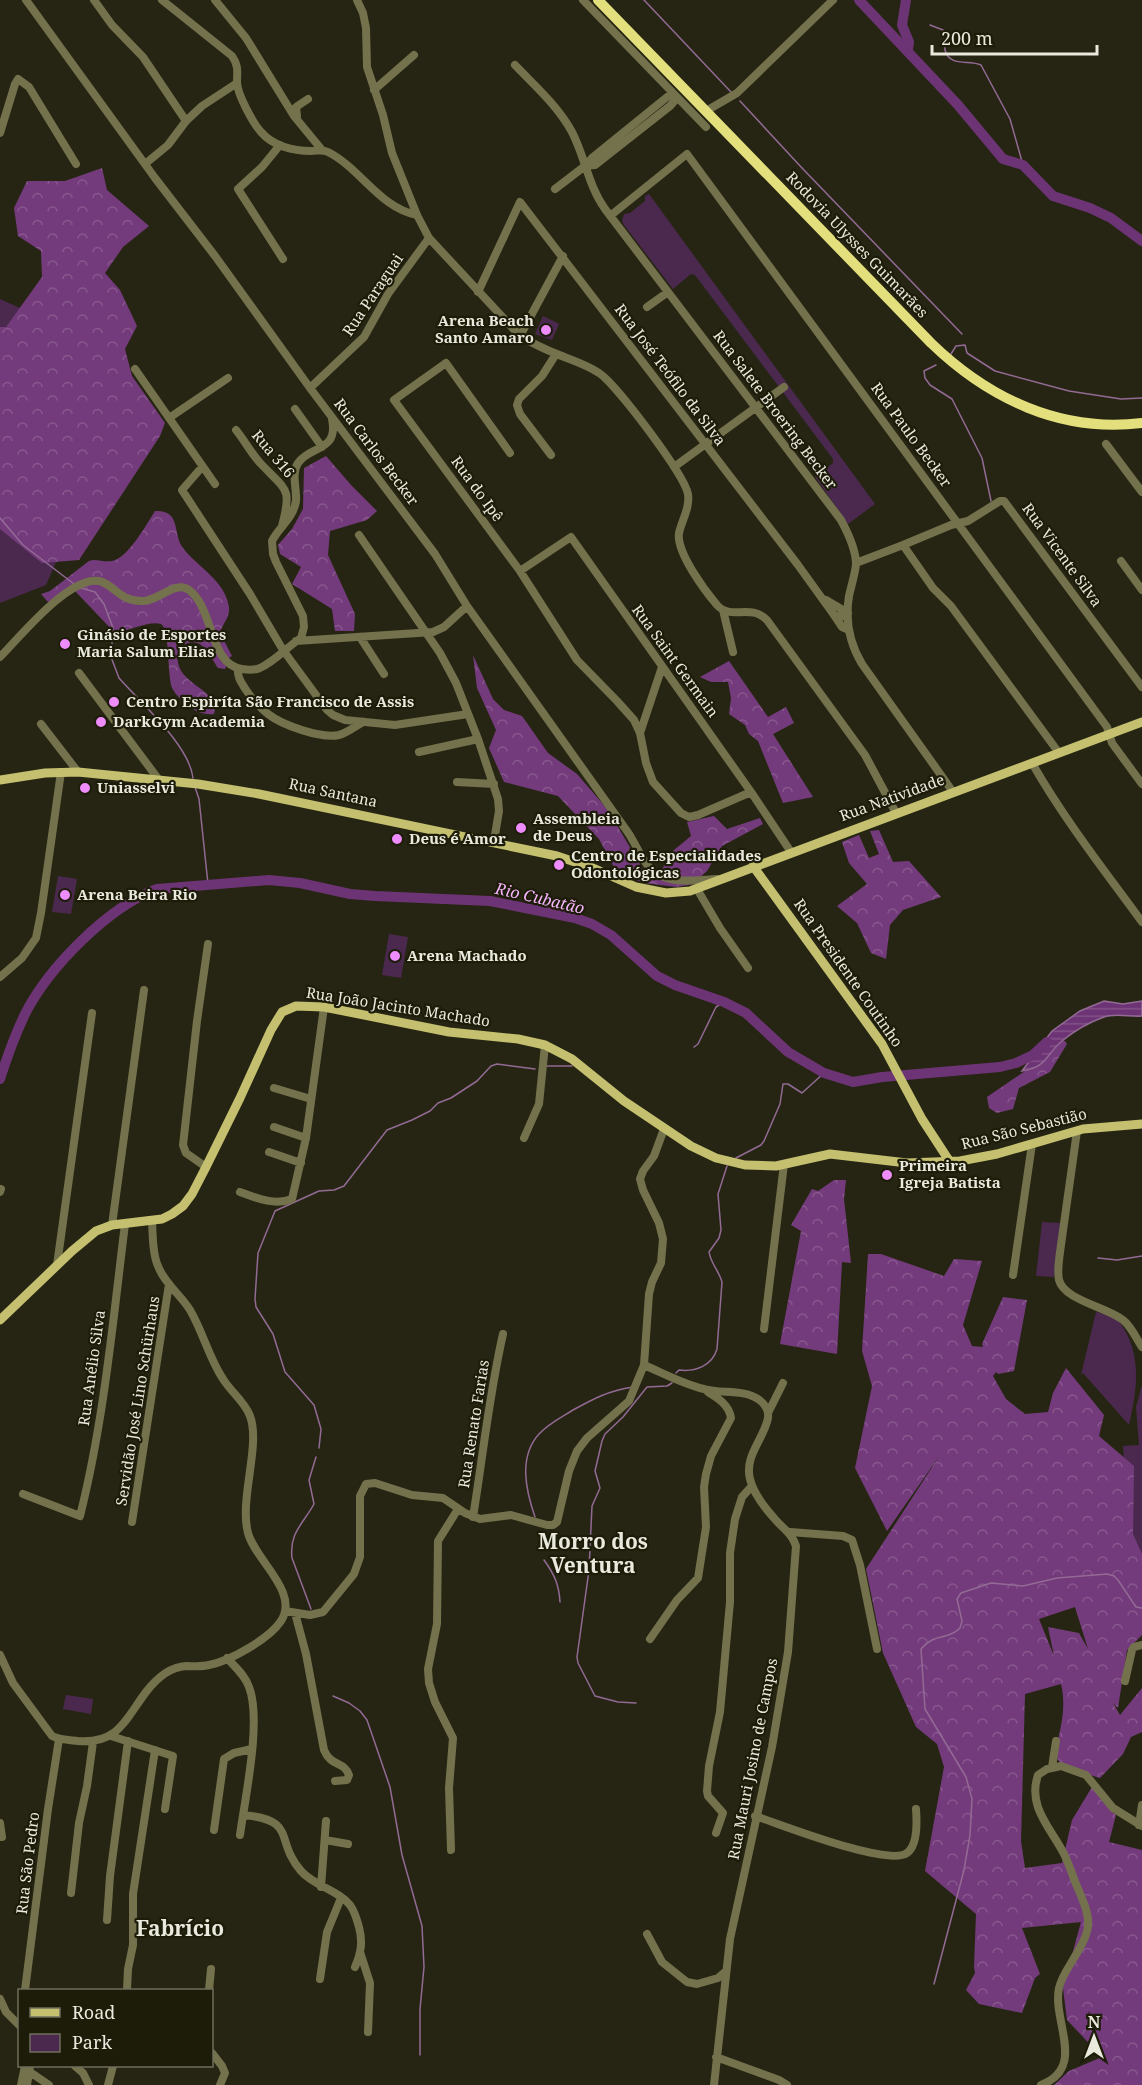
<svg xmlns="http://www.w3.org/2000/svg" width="1142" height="2085" font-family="'Noto Serif',serif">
	<defs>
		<pattern id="forest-crowns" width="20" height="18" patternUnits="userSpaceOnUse" patternTransform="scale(1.5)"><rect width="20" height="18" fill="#743b7c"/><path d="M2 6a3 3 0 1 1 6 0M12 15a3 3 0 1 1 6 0" fill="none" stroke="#88578e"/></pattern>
		<pattern id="water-rules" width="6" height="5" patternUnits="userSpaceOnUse" patternTransform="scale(1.5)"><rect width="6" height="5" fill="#6d3475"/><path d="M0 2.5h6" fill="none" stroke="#825188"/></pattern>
	</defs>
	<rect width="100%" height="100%" fill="#262513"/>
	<path fill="#4b294f" d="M649,194L875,504L848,524L815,477L833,463V459L695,275L691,274L673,289L624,225L622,221L624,214L630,213L645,201V196Z
		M0,299L20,308L6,327L0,328Z
		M543,316L559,324L552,340L535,334Z
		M0,525L20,545L56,562L46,585L0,603Z
		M58,876L77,879L71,914L52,912Z
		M389,934L408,937L401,978L382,975Z
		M1042,1222L1061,1223L1054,1277L1036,1276Z
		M1096,1312C1103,1314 1113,1315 1118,1320C1142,1351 1138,1386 1129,1425L1083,1373L1081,1375Z
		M1142,1385V1561L1129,1548L1123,1446L1139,1445L1136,1407Z
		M66,1695L93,1699L91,1714L63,1709Z"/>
	<path fill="url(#forest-crowns)" fill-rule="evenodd" d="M102,168L107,190L149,226L123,247L105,273L120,290L137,326L125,349L132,376L165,423L160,436L79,560L42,563L0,529V327H6L42,277L41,251L18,236L14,208L27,181H65Z
		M326,456L351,485L377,511L367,520L330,531L328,555L355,614L354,631H335L332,609L292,584L301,567L280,554L278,545L292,529L303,509L304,468Z
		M155,511C182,510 172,534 183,548C198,568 225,580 229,607C230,618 222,624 220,633L232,656L227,659L189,587L149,599L127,597L100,580L48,602L41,594L50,591L89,561C97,558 103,563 112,561C127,559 147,524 155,511Z
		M99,583L137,602L183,589L196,599L227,664L225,669L218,668C211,658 204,638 188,643C183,645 179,648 178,653C172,685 222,688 214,714C204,715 195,712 188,705C181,700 176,695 172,688C167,674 170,629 161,624C151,620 127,631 115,633L74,590L81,586Z
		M473,655L493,699L504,710L522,716L548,753L577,774L608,810L645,873L663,868L668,855L691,836L687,822L714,816L727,829L760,818L763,824L722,846L707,871L693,884L677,887L644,883L616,871L599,839L558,796L504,782L489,748L496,730L477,688Z
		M729,661L768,717L786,707L794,723L773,734L813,797L783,803L758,741L749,734L745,725L729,714L731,698L728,682H711L700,677Z
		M879,830L893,862L909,861L941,897L903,910L890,925L886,959L871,953L857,923L837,906L867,884L849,863L842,842L859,835L869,858L879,854L870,831Z
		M1062,1040L1065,1041L1067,1044L1050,1072L1019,1088L1013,1109L997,1113L989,1108L987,1097L1047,1056Z
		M834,1180H846L844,1199L851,1263L842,1262L837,1354L780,1344L801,1231L791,1225L812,1189L818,1191Z
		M868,1254H881L944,1276L954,1259L982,1261L963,1325L972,1346L983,1347L982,1344L1003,1297L1027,1300L1014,1371L998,1374L996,1372L993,1376L1006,1399L1025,1414L1048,1412L1053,1393L1066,1368L1104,1415L1099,1436L1134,1466L1133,1534L1142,1554V1635L1127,1650L1118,1708L1113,1703L1120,1715L1142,1688V1732L1131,1737L1123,1754L1100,1778L1064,1767L1054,1755C1060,1732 1067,1708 1061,1684L1025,1694L1021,1841L1025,1868L1062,1863L1072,1820L1092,1787L1111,1811L1116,1815L1109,1842L1142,1850V2085H1054L1069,2071L1102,2057L1067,2020L1063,1988L1081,1922L1022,1928L1040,1974L1035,1978L1022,2013L979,2004L966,1990L975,1973L974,1967L976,1914L925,1871L944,1767L937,1744L916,1727L883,1653L866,1569L940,1455L887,1531L855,1468L872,1386L862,1351ZM1075,1607L1088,1649L1079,1633L1048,1627L1054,1656L1039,1619Z"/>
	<path fill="url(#water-rules)" stroke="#926a94" stroke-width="1.5" d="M1104,1001L1123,1004L1142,1001V1016C1130,1017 1115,1013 1104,1017C1090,1022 1074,1031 1062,1041C1045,1055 1049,1066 1022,1071L1052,1031L1080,1011Z"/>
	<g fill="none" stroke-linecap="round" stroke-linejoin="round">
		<path stroke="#926a94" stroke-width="1.5" d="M644,0L731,92
			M930,25L943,30C946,37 944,43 945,50C950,68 969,59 981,65L1010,119L1023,165
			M740,101L802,168L962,334
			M951,354L956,346L965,345L967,353L995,371L1069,391L1121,399L1142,398
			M936,365L924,371L925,378L930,385L952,399L982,458L991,501
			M0,518L23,545L74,584
			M81,588L95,592L104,604L113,628L111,657L119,678C142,704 189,745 193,778
			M195,787L199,799L208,884
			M694,1047L698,1044L716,1007L724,1002
			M546,1066H572
			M736,1158L761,1145L764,1141L780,1104L783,1084H788L802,1093L824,1073
			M1098,1258L1117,1260L1142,1256
			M676,1373L679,1370C695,1372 712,1366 717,1349L722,1282C719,1271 711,1264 709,1252L719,1238L721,1230L718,1194L727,1166
			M319,1448L321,1429L314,1405L285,1372L273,1334L256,1307L255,1299L258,1253L275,1211L319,1191L334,1190L344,1186L387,1130L412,1120L430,1111L438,1103L451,1098L477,1081L491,1066L497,1064L535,1069
			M535,1517C526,1491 518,1457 539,1434C548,1424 562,1417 573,1410C595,1398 608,1391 633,1387
			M544,1560C554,1574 559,1584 560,1602
			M311,1609L292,1558C289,1533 303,1524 314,1504L309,1480L316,1457
			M333,1696L349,1703L360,1711L367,1720L390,1787L402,1855L422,1926L424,1967L420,2009V2055
			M636,1703L618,1702L595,1696L578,1663L577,1657L589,1570L592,1506L600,1488L595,1471L602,1441L605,1434L623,1417L647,1387L667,1386L672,1383
			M934,1984L964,1870L970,1835L972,1799L966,1777L925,1709L921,1649C935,1632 947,1641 960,1628L962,1621L957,1599L961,1593L991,1583L1023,1586L1057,1578L1107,1574L1114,1576L1118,1580L1136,1607L1142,1608"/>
		<path stroke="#6d3475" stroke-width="10" d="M859,0L958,105L1003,159L1023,165L1053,196L1090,208L1111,218L1142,241
			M906,0L902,25L909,42L908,50
			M0,1079C7,1057 15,1035 25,1014C49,967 108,907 157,889L269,880L300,883L350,894L375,896L490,901L575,918L592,924L611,935L657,976L675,985L724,1002L746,1013L788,1052L824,1073L853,1082L882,1077L1000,1067L1016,1063L1033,1055L1047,1042"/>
		<path stroke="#73724c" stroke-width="8" d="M26,0L155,178L215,256L310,388L435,554L467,606L627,831C635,842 640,857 649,867C665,886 695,880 717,879
			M94,0L112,25L143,57L186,121
			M162,0L232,56C239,66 237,72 237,82C237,94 253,123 261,132C273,146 293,151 311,151C318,151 322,149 328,152C360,168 381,209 417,215
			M215,0L246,38L294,116L322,150
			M357,0L363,13L366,28L367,67L383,115L392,153L417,215L429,238L520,336C532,343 544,349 557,354C571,360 586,364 599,373C616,384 684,474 688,494C690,508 682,520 679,533C676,552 705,591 717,605C731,621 750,603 767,620L865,755L896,813
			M583,0L706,127
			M515,65C535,86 558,106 572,132C585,157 588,185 605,209L841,520C848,533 856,549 856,564C855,575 851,586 849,596C845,620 850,644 862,664L953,792
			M374,90L414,55
			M706,111L737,93L833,0
			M297,116L296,107L308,99
			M0,133L15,84L18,79L29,87L76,164
			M280,145L262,167L238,189L283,259
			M145,164L168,145L186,121L202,106L237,83
			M585,166L595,165L670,106L677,98
			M555,189L585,166L593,157L672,93
			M610,216L687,154L1107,727L1112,743L1142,784
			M478,292L520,202L798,565L834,615L841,617L848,613
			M647,307L668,292
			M520,336L563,256
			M135,369L215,484
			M310,388L364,337L388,294L429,238
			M295,409L322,447
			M169,418L228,378
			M236,430C245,441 252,455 262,465C287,491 292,488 282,526
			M1106,444L1142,492
			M510,453L446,363L394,400L520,571L577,660L617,701L634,720L640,733
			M551,455L520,414L517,405L519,399L542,376L556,354
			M202,467L182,490L250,594L283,650L327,710L333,715L345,720L395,725L468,714
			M674,467L784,387
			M359,535L440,653L456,683L478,739L498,799L499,811L494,841
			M903,545L951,525L968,521L1000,501H1004L1142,687
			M1121,561L1142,590
			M856,563L903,545L933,588L951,606L1059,753
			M520,571L571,537L751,792L791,852
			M826,600L848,613
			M723,610L733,652
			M834,615L842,627L849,630
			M360,637L384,674
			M296,641L433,632L444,627L467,606
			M0,657C20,637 69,576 99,581C114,584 119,602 143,601C158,601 176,580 189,590C214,608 209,665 242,669C248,670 255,670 260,668C275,661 287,647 301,638L304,627L303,616L276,562L273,554L272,541C279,527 293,519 296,501C297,489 291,474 298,463C310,445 339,452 332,419
			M662,667L640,733L646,763L653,782L681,813L689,817L698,815L751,792
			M238,668C237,677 241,682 246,690C252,699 259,707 268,714C282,725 321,739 339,735C347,733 356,726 363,722
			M79,673L159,780
			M41,724L78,772
			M419,752L478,739
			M1032,763C1064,819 1104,870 1142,922
			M457,782L494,784
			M697,889L720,928L748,968
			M0,977L22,958L36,938L41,913L61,772
			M274,1088L311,1099
			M274,1127L306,1138
			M1077,1131L1060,1252C1059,1261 1057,1271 1059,1280C1064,1300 1107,1307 1123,1320C1131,1326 1136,1338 1142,1347
			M524,1138L539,1104L545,1045
			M269,1152L301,1163
			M206,1167L186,1153L183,1145L197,1021L208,944
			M0,1192L1,1189
			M240,1192C256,1198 275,1206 292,1199L306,1138L324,1007
			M112,1225L144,990
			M57,1265L92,1013
			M1013,1275L1032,1144
			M764,1329L784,1164
			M644,1365C663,1373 683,1384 704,1389C721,1394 743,1389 758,1399C764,1403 769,1410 768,1418C764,1439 744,1456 750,1479C753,1492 765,1508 774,1518C782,1528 792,1533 796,1546L788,1652L772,1747L730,1939L714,2085
			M768,1413L783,1383
			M23,1494L80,1516C104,1421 113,1320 125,1224
			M473,1517C483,1456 489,1395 503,1334
			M132,1522L169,1284
			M790,1532L843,1536L852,1540L860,1565L877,1649
			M285,1611L310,1615L323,1612L354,1574L360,1557V1496L366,1484L375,1483L412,1495L443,1498L465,1513L480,1519L511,1515L547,1525H553L557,1522L569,1471L577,1451L587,1438L629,1401L644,1365L649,1294L652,1282L661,1263L663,1239L659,1223L643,1190L640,1179L643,1171L654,1156L664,1129
			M295,1613L306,1654L324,1750C331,1767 344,1761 349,1775L347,1780L335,1781
			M650,1639L677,1600L698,1578L706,1527L704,1487L706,1474L711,1456L731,1418C729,1405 718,1398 708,1392
			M0,1655L13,1683L52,1736C60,1740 69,1740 78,1741C118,1744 125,1720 146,1692C156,1679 169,1667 186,1666C194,1666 201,1667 209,1665C230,1661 269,1639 281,1621C300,1592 255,1560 248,1533C239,1499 261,1445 250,1416C245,1402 231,1392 223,1379C209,1358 203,1332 190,1310C181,1295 164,1283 158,1266C152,1253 153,1235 152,1222
			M227,1658C235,1667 245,1675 249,1687C262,1720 245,1798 240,1835
			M1125,1681L1132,1650L1134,1647L1142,1645
			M111,1736L173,1756L165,1809
			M1052,1767L1056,1741
			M243,1815C298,1820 274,1840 301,1871C314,1886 338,1890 350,1905C355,1912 357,1920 359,1927C363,1942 361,1953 355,1967
			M755,1816C780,1824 888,1867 907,1853C918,1845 917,1822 916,1809
			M0,1823L2,1837
			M1139,1825L1142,1805
			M214,1830L224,1759L234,1753L252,1749
			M716,1833L723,1813L708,1796L707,1791L709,1766L720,1712L730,1602V1553L735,1519L742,1497L752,1486
			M325,1840L348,1844
			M451,1850L449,1788L453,1738L435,1702L429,1683L428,1669L437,1624L438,1541L458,1509
			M321,1887L326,1821
			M71,1893L79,1823L87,1786L93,1742
			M107,1920L110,1876L128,1741
			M647,1934L662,1962L687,1982L697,1984L718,1978L725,1972
			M360,1952L370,1983L368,2032
			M320,1979L327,1932L341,1898
			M25,1990L48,1809L59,1739
			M127,1990L128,1969L133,1945V1894L155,1750
			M209,1990L211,1969
			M0,1999L6,2012L20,2026
			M212,2053L222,2066L225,2073L220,2085
			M716,2057L779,2080L787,2085
			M75,2066L83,2073L89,2085
			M30,2072L49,2085
			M21,2085L25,2066
			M27,2085L30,2066
			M108,2085L113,2066
			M1041,2085C1087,2068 1052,2021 1059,1988C1061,1979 1066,1971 1071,1963C1093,1927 1093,1923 1076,1884C1072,1874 1069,1864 1064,1854C1051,1828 1027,1807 1038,1775L1047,1769L1061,1766L1086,1775L1113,1808L1142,1826"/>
		<path stroke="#c4c070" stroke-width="9" d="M0,780L45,773L78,772L198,784L259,794L557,856L593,868L636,887L666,893L690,891L1142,722
			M753,866L882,1044L922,1119L950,1162
			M0,1320L72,1251L96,1231L112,1225L162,1219L172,1214L183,1206L192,1194L206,1167L240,1098L271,1030L282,1012L296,1006L324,1007L449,1032L518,1039L545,1045L572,1059L624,1101L691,1146L716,1158L745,1165L776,1166L830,1154L907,1163L960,1161L997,1154L1083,1129L1142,1124"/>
		<path stroke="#e4df7d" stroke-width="10" d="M598,0L931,343C989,399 1061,433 1142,423"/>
	</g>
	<g fill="#ed8cfa" stroke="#1d1c09" stroke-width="2">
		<circle cx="546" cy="330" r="6"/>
		<circle cx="65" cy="644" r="6"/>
		<circle cx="114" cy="702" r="6"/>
		<circle cx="101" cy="722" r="6"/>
		<circle cx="85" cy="788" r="6"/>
		<circle cx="521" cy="828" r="6"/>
		<circle cx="397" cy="839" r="6"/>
		<circle cx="559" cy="865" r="6"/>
		<circle cx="65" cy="895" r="6"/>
		<circle cx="395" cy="956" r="6"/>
		<circle cx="887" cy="1175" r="6"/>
	</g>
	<g text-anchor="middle" stroke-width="4.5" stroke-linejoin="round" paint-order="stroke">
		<g font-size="15" fill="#e9e9dd" stroke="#1d1c09">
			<text transform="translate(857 245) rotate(46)" y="5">Rodovia Ulysses Guimarães</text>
			<text transform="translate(373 295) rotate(-56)" y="5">Rua Paraguai</text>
			<text transform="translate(670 375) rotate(53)" y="5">Rua José Teófilo da Silva</text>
			<text transform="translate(775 410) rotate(53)" y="5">Rua Salete Broering Becker</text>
			<text transform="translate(911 435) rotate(54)" y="5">Rua Paulo Becker</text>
			<text transform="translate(376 452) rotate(53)" y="5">Rua Carlos Becker</text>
			<text transform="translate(273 454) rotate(50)" y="5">Rua 316</text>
			<text transform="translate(477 489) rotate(54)" y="5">Rua do Ipê</text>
			<text transform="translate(1062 555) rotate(54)" y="5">Rua Vicente Silva</text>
			<text transform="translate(675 661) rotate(54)" y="5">Rua Saint Germain</text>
			<text transform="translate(333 793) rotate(12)" y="5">Rua Santana</text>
			<text transform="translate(892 798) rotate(-20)" y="5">Rua Natividade</text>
			<text transform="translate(848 973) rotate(55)" y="5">Rua Presidente Coutinho</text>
			<text transform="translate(398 1007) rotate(9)" y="5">Rua João Jacinto Machado</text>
			<text transform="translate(1024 1129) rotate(-14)" y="5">Rua São Sebastião</text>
			<text transform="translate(92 1368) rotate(-82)" y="5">Rua Anélio Silva</text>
			<text transform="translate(138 1401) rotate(-81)" y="5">Servidão José Lino Schürhaus</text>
			<text transform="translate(474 1424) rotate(-81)" y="5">Rua Renato Farias</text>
			<text transform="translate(753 1759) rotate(-79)" y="5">Rua Mauri Josino de Campos</text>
			<text transform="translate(28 1863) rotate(-83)" y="5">Rua São Pedro</text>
		</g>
		<g font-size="15" font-weight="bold" fill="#e9e9dd" stroke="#1d1c09" text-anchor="start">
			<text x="534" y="326" text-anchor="end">Arena Beach<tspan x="534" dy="17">Santo Amaro</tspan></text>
			<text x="77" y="640">Ginásio de Esportes<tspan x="77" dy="17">Maria Salum Elias</tspan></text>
			<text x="126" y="707">Centro Espiríta São Francisco de Assis</text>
			<text x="113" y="727">DarkGym Academia</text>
			<text x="97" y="793">Uniasselvi</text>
			<text x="533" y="824">Assembleia<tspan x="533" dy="17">de Deus</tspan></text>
			<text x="409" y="844">Deus é Amor</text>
			<text x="571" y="861">Centro de Especialidades<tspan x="571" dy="17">Odontológicas</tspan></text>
			<text x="77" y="900">Arena Beira Rio</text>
			<text x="407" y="961">Arena Machado</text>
			<text x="899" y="1171">Primeira<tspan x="899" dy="17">Igreja Batista</tspan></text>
		</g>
		<g font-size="16" font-style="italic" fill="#f5b4fd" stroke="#1d1c09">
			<text transform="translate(540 898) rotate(13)" y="6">Rio Cubatão</text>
		</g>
		<g font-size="21" font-weight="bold" fill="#e9e9dd" stroke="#1d1c09">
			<text x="593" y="1549">Morro dos<tspan x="593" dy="24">Ventura</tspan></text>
			<text x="180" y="1936">Fabrício</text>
		</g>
	</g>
	<rect x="18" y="1989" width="195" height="78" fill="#1d1c09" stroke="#6f6e5e" stroke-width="1.5"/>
	<rect x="30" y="2008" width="30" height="9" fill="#c4c070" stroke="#6f6e5e" stroke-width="1.5"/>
	<text x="72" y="2019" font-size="18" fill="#e9e9dd">Road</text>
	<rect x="30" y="2034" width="30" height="18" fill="#4b294f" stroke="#6f6e5e" stroke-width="1.5"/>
	<text x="72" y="2049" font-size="18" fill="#e9e9dd">Park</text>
	<g transform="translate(1094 2037)" stroke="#1d1c09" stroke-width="4.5" paint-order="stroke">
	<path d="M0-4.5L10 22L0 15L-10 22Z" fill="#e9e9dd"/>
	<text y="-9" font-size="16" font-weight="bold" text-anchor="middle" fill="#e9e9dd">N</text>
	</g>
	<path d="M932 45v9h165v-9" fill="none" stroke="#e9e9dd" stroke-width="3"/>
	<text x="941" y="45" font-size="18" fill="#e9e9dd" stroke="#1d1c09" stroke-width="4.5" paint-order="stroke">200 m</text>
</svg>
